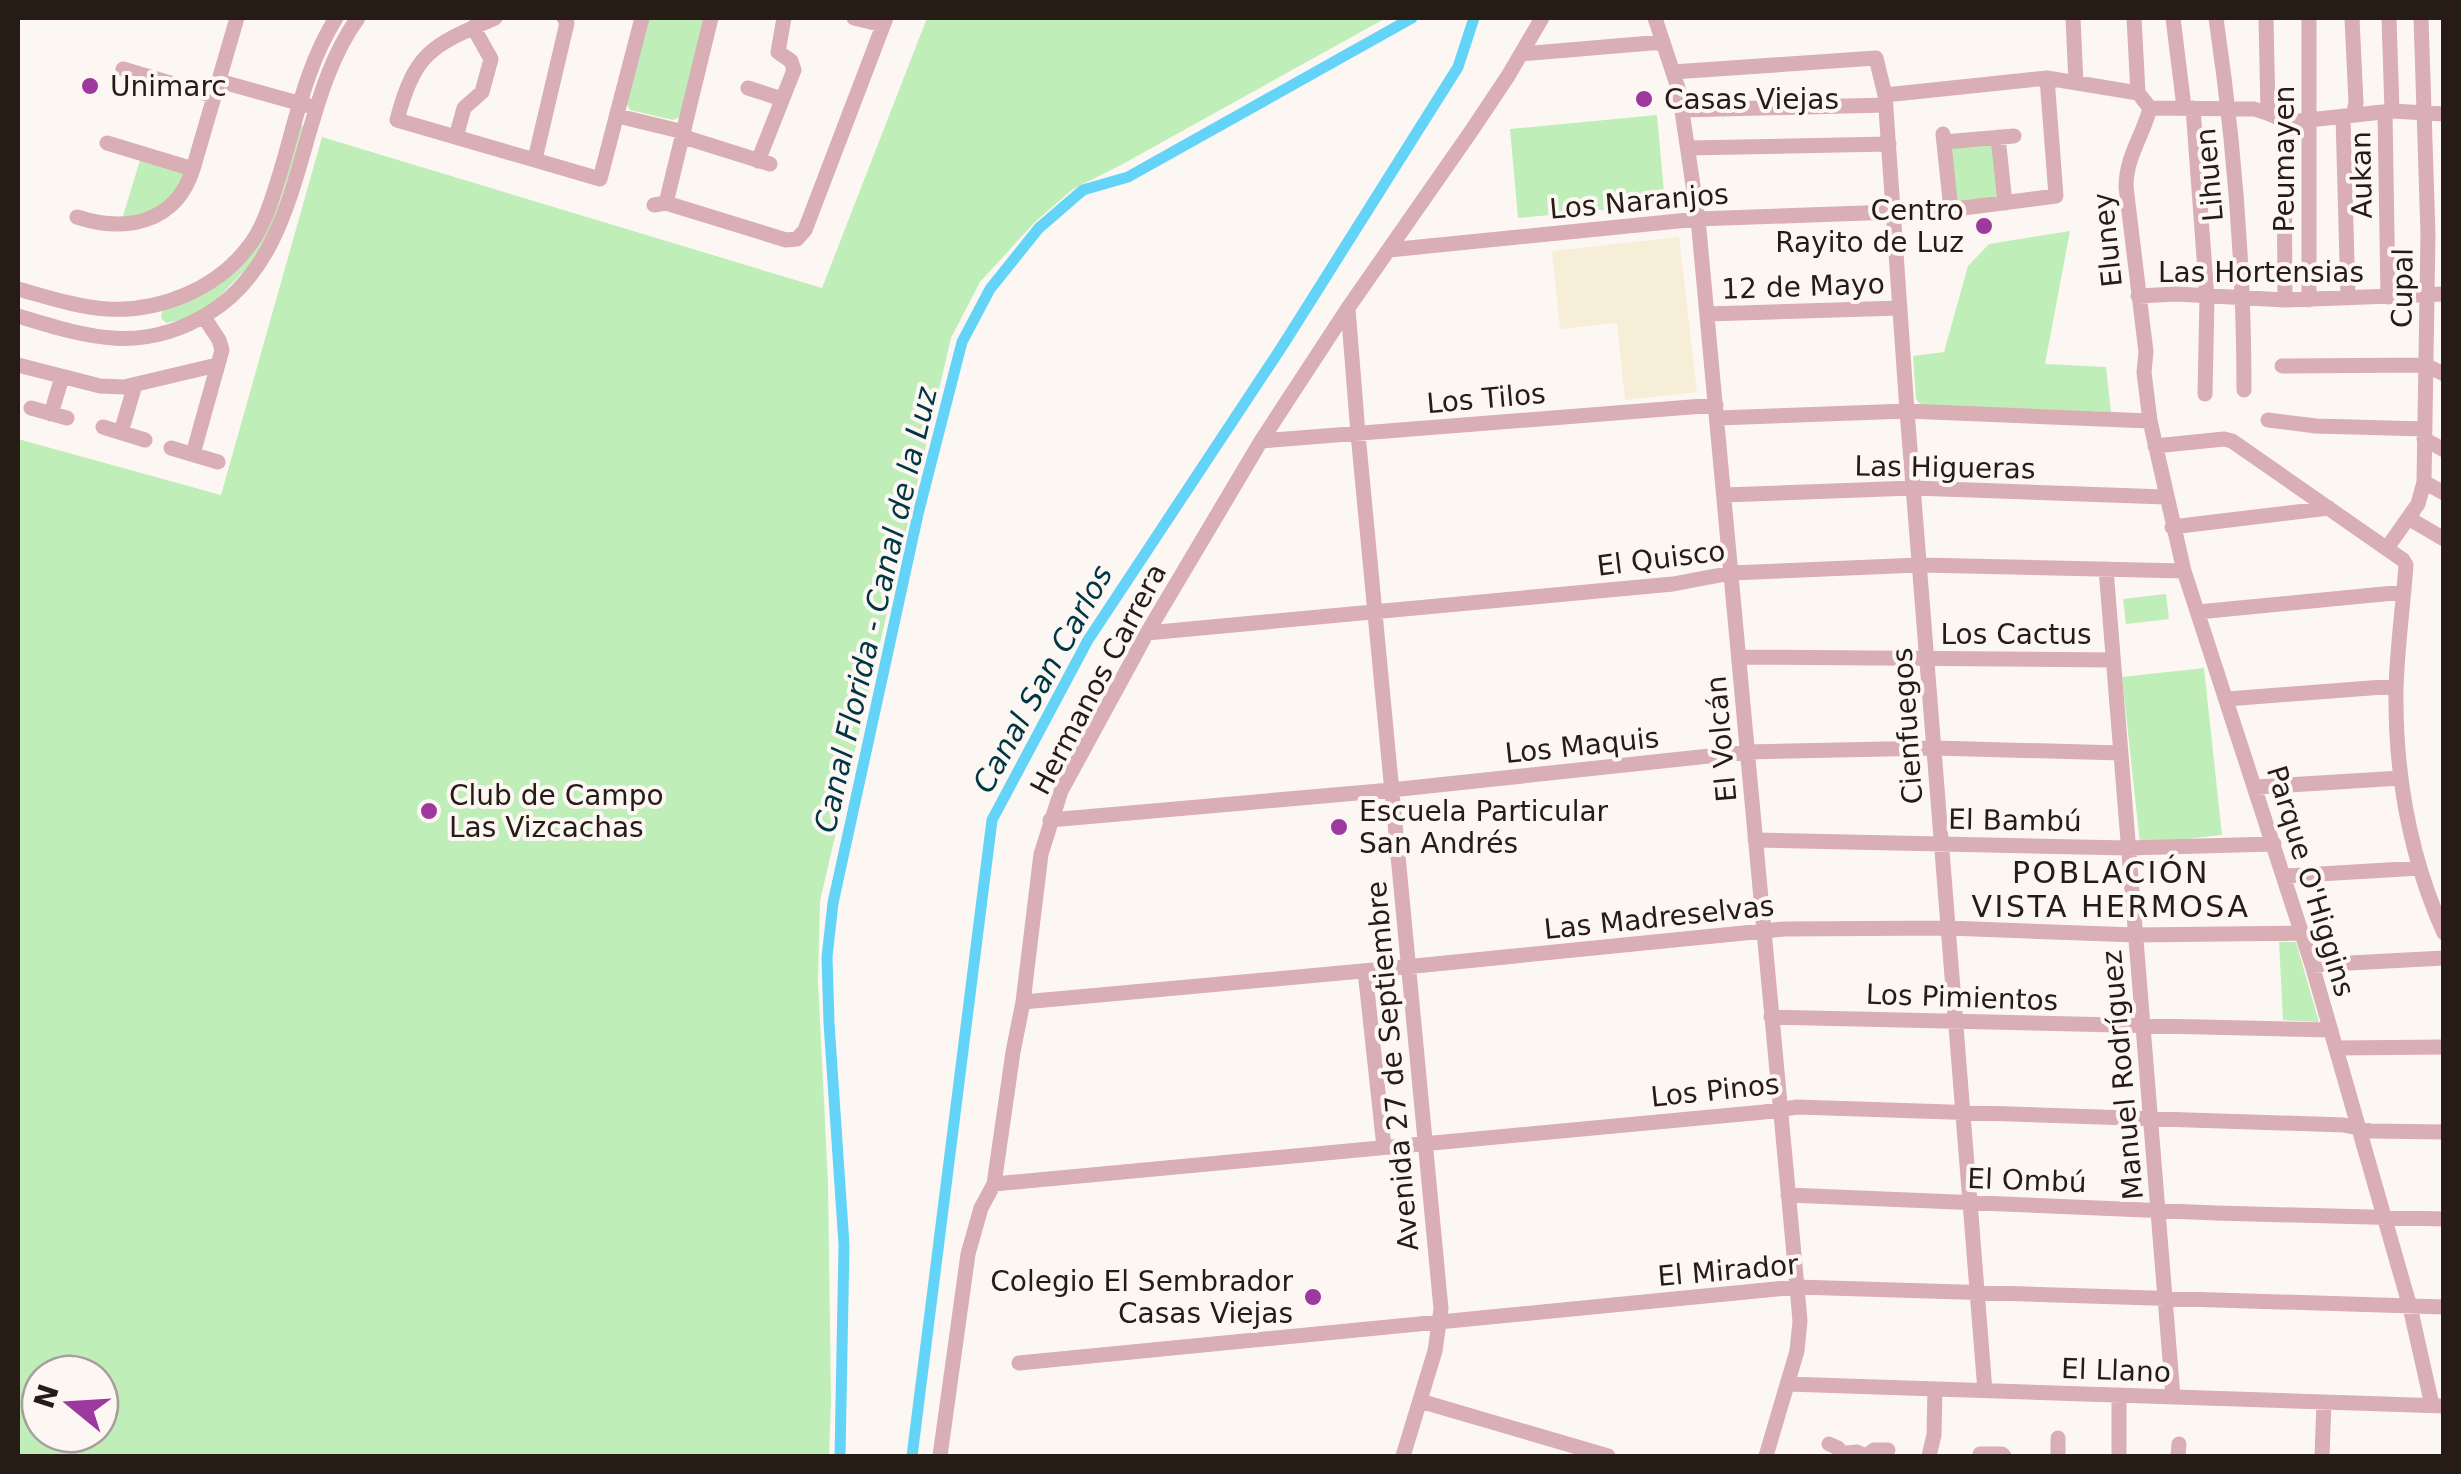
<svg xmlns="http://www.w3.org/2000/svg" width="2461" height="1474" font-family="'DejaVu Sans',sans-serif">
	<rect width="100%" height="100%" fill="#fdf7f4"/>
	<path fill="#f7eed8" d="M1679,237L1697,392L1625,400L1617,323L1560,329L1552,251Z"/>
	<path fill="#c0eeb9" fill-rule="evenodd" d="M646,18H705L680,117L673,120L630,110L625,101Z
		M927,18H1386L1121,165L1073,189L1035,222L980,282L951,338L820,901L818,981L828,1182L831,1400L829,1456H18V439L221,495L322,137L822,288ZM40,1374H100V1434H40Z
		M1657,115L1665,204L1518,218L1510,129Z
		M301,124L305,127L267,241L249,266L209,307L185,319L166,323L161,318L162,311L243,258Z
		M1993,143L2000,196L1956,203L1950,148Z
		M141,157L188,172C171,205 157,211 122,219Z
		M2070,231L2045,364L2106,367L2111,412L1921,405L1916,399L1913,356L1944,352L1968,266L1989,244Z
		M2166,594L2169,619L2126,624L2123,599Z
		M2204,668L2222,835L2140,844L2122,677Z
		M2279,942H2296L2319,1022L2283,1020Z"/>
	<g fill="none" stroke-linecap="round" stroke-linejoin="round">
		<path stroke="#63d4f7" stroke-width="11" d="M840,1456L844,1245L829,1023L827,957L833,903L918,514L962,342L990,289L1039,228L1083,190L1128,177L1412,18
			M912,1456L992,820L1088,640L1283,345L1458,67L1474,18"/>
		<path stroke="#d9aeb5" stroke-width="15" d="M495,18C433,45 415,51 397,120L600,179L642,18
			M854,18L883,25
			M1655,18L1679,91L1698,219L1797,1287L1800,1321L1797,1351L1766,1456
			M2073,18L2076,83
			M2134,18L2138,93
			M2173,18L2184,107
			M2216,18C2234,141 2244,265 2244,390
			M2266,18L2268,112
			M2309,18V300
			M2352,18L2356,103L2353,115
			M2389,18L2392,111
			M1521,54L1663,42
			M123,69L214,96
			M1673,72L1876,58L1885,95L1907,411L1985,1391
			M219,81L309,106
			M748,88L782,99
			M1885,95L2047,78L2138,93L2150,108L2254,109C2267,112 2277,118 2290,122L2392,111L2444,114
			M2150,108C2143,136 2126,156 2126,187L2146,352L2144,372L2150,421L2184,571L2312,965L2410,1307L2432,1405
			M2193,108L2207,298L2205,394
			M1682,110L1886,105
			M2385,112L2388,297
			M618,116L684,132L687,138L770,164
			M2343,116L2348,298
			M1943,134L1951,210
			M456,137L464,108L482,92L491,59L473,27
			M1998,137L2005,203
			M1944,142L2014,136
			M107,143L193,169
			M1688,148L1889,144
			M535,159L567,23L564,18
			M758,161L794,70L791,61L778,52L784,18
			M666,203L786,240L797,239L805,230L886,18
			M654,205L666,203L711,18
			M77,217C126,233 176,223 193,169L237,18
			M1894,217L2056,196L2047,78
			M1389,250L1698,219L1893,212
			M18,289C47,297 77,307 107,309C160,312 217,289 249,246C263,228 270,205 277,183C295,127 304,69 336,18
			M2138,296L2176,294L2285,300L2444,294
			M2285,300L2284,139L2290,122
			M1348,308L1358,434L1441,1309L1435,1351L1403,1456
			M1707,314L1900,308
			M18,316C87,337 142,355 209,313C309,251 293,107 358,18
			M18,365L100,386L124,387L217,365
			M2282,366L2425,365L2444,374
			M31,408L67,418
			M51,414L62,377
			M1717,418L1907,411L2150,421
			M2268,420L2316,426L2425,429
			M103,427L145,440
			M121,432L135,385
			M2424,439L2444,450
			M1261,441L1716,405
			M2155,446L2224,439L2232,441L2403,560L2406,565C2403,607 2397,648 2396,690C2395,773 2410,857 2444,933
			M171,448L218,462
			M193,454L222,350L219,340L204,317
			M2424,482L2444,493
			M1724,495L1913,488L2165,497
			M2408,518L2444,539
			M2172,527L2329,508
			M2387,548L2418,504L2424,482L2428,234L2421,18
			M2106,569L2173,1397
			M2198,612L2404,592
			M1147,633L1673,584L1731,573L1919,565L2184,571
			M1739,657L2113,660
			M2227,699L2396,686
			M2256,787L2401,778
			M1050,820L1391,790L1747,752L1934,748L2121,753
			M1755,840L2128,848L2274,844
			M2285,876L2420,868
			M2312,965L2444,958
			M1365,971L1384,1147
			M1023,1002L1395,968L1784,929L1948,928L2135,935L2303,933
			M1771,1017L2331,1030
			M2336,1048L2444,1047
			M994,1184L1764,1112L1797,1107L2344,1125L2371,1131L2444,1132
			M1788,1195L2216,1213L2444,1219
			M1019,1363L1797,1287L2444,1307
			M1787,1384L2444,1406
			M1420,1401L1608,1456
			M1829,1444L1838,1448L1843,1456
			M1980,1454H2002L2004,1456
			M940,1456L968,1254L981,1208L994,1184L1013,1052L1023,1002L1041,854L1061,791L1147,633L1261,441L1348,308L1472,130L1508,76L1542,18
			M1844,1456L1847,1453L1857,1452L1865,1456
			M1866,1456L1874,1450H1888
			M1929,1456L1934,1435L1935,1389
			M2058,1456V1438
			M2119,1456V1395
			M2178,1456L2179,1444
			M2322,1456L2324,1402"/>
	</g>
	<g fill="#9d389e" stroke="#fdf7f4" stroke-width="4">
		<circle cx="90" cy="86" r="10"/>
		<circle cx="1644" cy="99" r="10"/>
		<circle cx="1984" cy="226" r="10"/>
		<circle cx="429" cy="811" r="10"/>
		<circle cx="1339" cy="827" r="10"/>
		<circle cx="1313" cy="1297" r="10"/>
	</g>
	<g text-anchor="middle" stroke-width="8" stroke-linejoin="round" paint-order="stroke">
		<g font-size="28" fill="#271b16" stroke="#fdf7f4" text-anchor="start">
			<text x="110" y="96">Unimarc</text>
			<text x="1664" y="109">Casas Viejas</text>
			<text x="1964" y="220" text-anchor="end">Centro<tspan x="1964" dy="32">Rayito de Luz</tspan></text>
			<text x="449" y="805">Club de Campo<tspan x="449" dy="32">Las Vizcachas</tspan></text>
			<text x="1359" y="821">Escuela Particular<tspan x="1359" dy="32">San Andrés</tspan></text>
			<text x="1293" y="1291" text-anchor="end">Colegio El Sembrador<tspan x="1293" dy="32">Casas Viejas</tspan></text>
		</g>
		<g font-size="28" fill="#271b16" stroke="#fdf7f4">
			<text transform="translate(2284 159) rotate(-90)" y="10">Peumayen</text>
			<text transform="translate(2209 175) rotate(-95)" y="10">Lihuen</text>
			<text transform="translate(2361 175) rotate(-91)" y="10">Aukan</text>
			<text transform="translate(1639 201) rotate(-5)" y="10">Los Naranjos</text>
			<text transform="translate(2107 240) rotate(-96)" y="10">Eluney</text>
			<text x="2261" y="282">Las Hortensias</text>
			<text transform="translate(1803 286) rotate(-2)" y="10">12 de Mayo</text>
			<text transform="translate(2402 288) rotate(-89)" y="10">Cupal</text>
			<text transform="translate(1486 398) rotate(-5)" y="10">Los Tilos</text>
			<text transform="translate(1945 467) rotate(1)" y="10">Las Higueras</text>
			<text transform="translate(1661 558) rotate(-7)" y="10">El Quisco</text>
			<text x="2016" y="644">Los Cactus</text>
			<text transform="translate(1098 679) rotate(-62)" y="10">Hermanos Carrera</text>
			<text transform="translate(1907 726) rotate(-94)" y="10">Cienfuegos</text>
			<text transform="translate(1721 739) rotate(-95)" y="10">El Volcán</text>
			<text transform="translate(1582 745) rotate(-6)" y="10">Los Maquis</text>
			<text transform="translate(2015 820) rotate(1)" y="10">El Bambú</text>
			<text transform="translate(2311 881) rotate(73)" y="10">Parque O'Higgins</text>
			<text transform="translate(1659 917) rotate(-6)" y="10">Las Madreselvas</text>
			<text transform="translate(1962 997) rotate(2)" y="10">Los Pimientos</text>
			<text transform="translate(1392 1066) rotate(-95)" y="10">Avenida 27 de Septiembre</text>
			<text transform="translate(2122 1075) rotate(-95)" y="10">Manuel Rodríguez</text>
			<text transform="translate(1715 1090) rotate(-6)" y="10">Los Pinos</text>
			<text transform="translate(2027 1180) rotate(2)" y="10">El Ombú</text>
			<text transform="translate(1728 1270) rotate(-5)" y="10">El Mirador</text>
			<text transform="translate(2116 1370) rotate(2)" y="10">El Llano</text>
		</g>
		<g font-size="30" font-style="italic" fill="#003644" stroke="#fdf7f4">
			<text transform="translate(876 610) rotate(-77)" y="10">Canal Florida - Canal de la Luz</text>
			<text transform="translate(1043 679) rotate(-61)" y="10">Canal San Carlos</text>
		</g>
		<g font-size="30" letter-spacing="2.5" fill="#271b16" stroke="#fdf7f4">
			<text x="2111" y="883">POBLACIÓN<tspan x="2111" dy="34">VISTA HERMOSA</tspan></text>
		</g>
	</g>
	<rect width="2461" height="1474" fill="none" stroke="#271b16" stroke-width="40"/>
	<g transform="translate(70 1404) rotate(288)"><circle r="48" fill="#fdf7f4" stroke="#a79f9b" stroke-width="2.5"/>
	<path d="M0-8L18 38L0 25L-18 38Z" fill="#9d389e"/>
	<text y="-15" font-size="28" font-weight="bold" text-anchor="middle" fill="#271b16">N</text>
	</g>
</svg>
